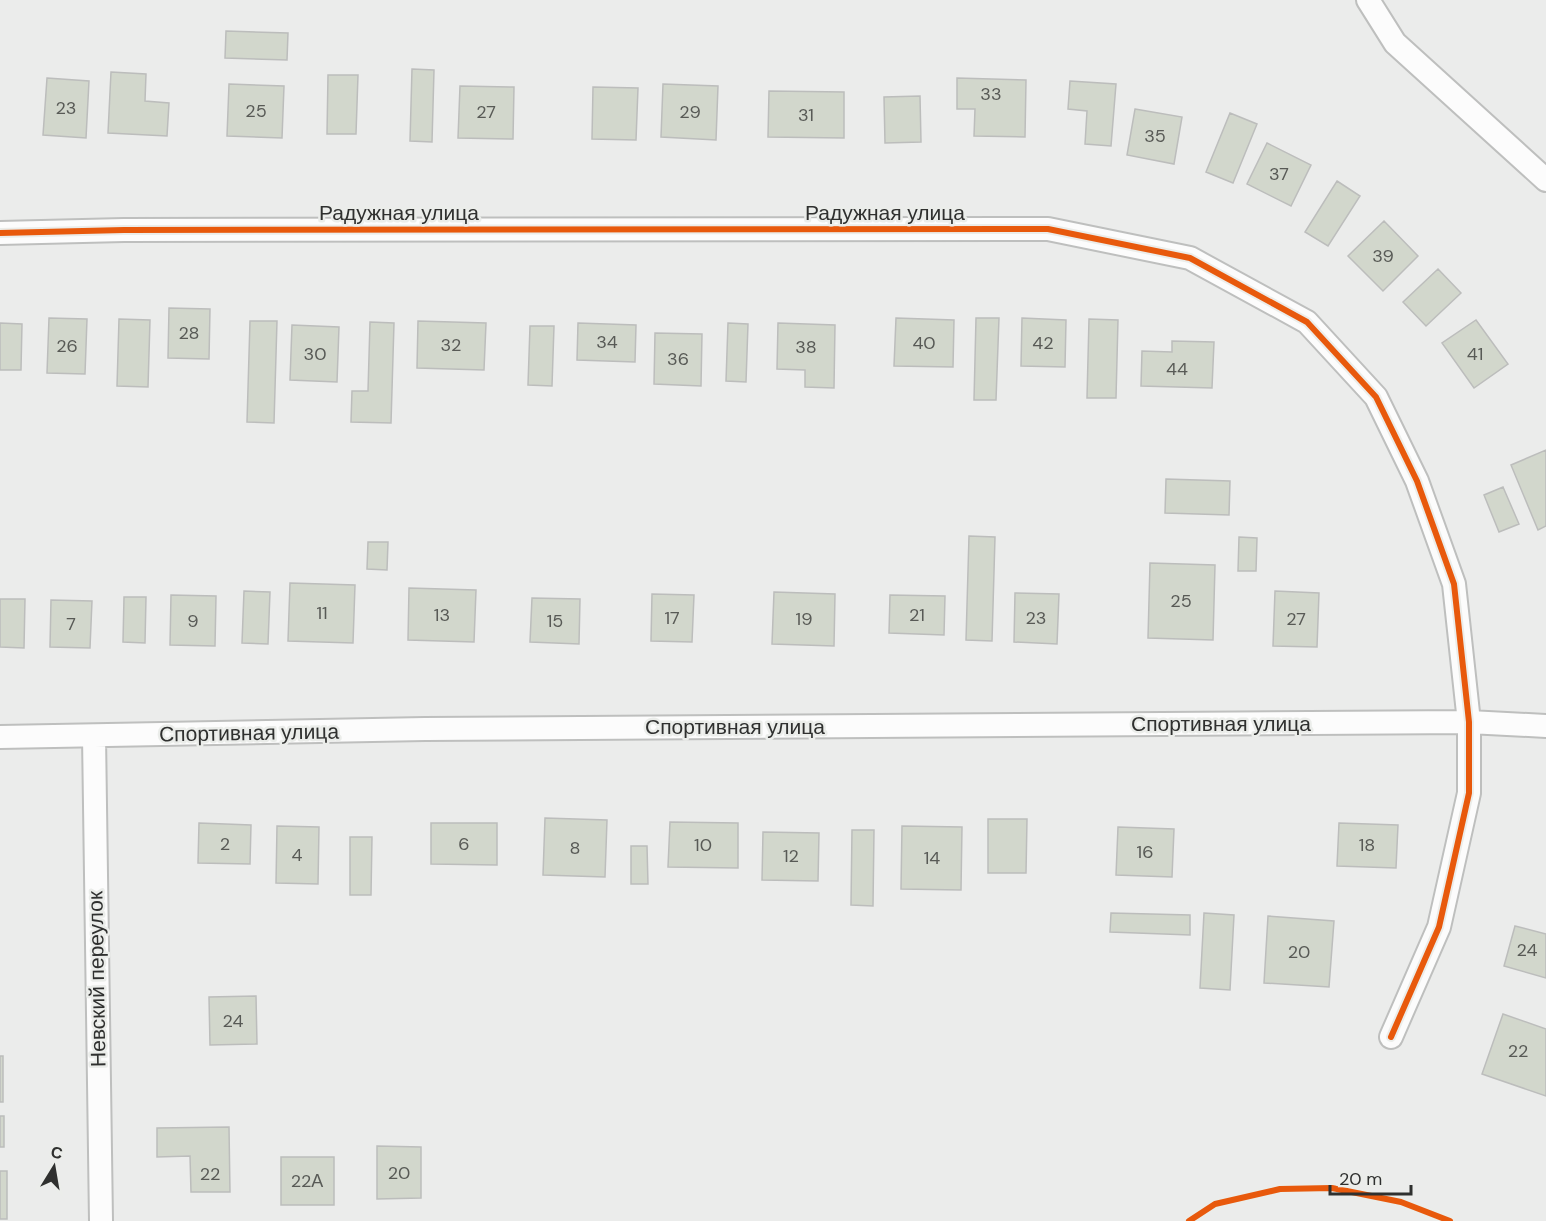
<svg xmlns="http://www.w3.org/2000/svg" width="1546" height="1221" font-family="'DM Sans',sans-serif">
	<rect width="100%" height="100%" fill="#ebeceb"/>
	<path fill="#d2d7cc" stroke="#bcbdbc" stroke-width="1.5" d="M226,31L288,33L287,60L225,58Z
		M412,69L434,70L432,142L410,141Z
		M111,72L146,74L145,101L169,103L167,136L108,133Z
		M328,75H358L356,134H327Z
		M47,78L89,81L86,138L43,135Z
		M957,78L1026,80L1025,137L974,136L975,109H957Z
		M1070,81L1116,84L1111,146L1085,144L1087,111L1068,109Z
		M229,84L284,86L282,138L227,136Z
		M663,84L718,86L716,140L661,137Z
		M460,86L514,87L513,139L458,138Z
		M593,87L638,88L636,140L592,139Z
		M769,91L844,92V138L768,137Z
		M920,96L921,142L885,143L884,97Z
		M1135,109L1182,117L1174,164L1127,155Z
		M1230,113L1257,124L1233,183L1206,172Z
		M1267,143L1311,165L1291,206L1247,184Z
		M1337,181L1360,196L1328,246L1305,232Z
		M1384,221L1418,256L1383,291L1348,256Z
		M1438,269L1461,293L1426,326L1403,302Z
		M169,308L210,309L209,359L168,358Z
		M49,318L87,319L85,374L47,373Z
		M896,318L954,320L953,367L894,366Z
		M976,318H999L996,400H974Z
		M1022,318L1066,320L1065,367L1021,366Z
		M119,319L150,320L148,387L117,386Z
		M1089,319L1118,320L1116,398H1087Z
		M1476,320L1508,364L1474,388L1442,343Z
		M250,321H277L274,423L247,422Z
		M418,321L486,323L484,370L417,368Z
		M370,322L394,323L391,423L351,422L352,391H368Z
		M0,323L22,324L21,370H0Z
		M578,323L636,325L635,362L577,360Z
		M728,323L748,324L746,382L726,381Z
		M778,323L835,325L834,388L805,387V370L777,369Z
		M292,325L339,327L337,382L290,380Z
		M530,326H554L552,386L528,385Z
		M655,333L702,334L701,386L654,384Z
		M1172,341L1214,342L1212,388L1141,386L1142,351L1172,352Z
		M1546,450V526L1538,530L1511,465Z
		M1166,479L1230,481L1229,515L1165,513Z
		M1503,487L1519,524L1499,532L1484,495Z
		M969,536L995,537L992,641L966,640Z
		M1239,537L1257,538L1256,571H1238Z
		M368,542H388L387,570L367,569Z
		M1150,563L1215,565L1213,640L1148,638Z
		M290,583L355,585L353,643L288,641Z
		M409,588L476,590L474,642L408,640Z
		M244,591L270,592L268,644L242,643Z
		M1275,591L1319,593L1317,647L1273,646Z
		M774,592L835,594L834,646L772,644Z
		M1015,593L1059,594L1057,644L1014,642Z
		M652,594L694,595L692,642L651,641Z
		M171,595L216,596L215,646L170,645Z
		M890,595L945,596L944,635L889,633Z
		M124,597H146L145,643L123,642Z
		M532,598L580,599L579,644L530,642Z
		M0,599H25L24,648L0,647Z
		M51,600L92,601L90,648L50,647Z
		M545,818L607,820L605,877L543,875Z
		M988,819H1027L1026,873H988Z
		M670,822L738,823V868L668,867Z
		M199,823L251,825L250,864L198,863Z
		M431,823H497V865L431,864Z
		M1339,823L1398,825L1396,868L1337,866Z
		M277,826L319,827L318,884L276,883Z
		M902,826L962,827L961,890L901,889Z
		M1118,827L1174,829L1172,877L1116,875Z
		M852,830H874L873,906L851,905Z
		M763,832L819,833L818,881L762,880Z
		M350,837H372L371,895H350Z
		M631,846H647L648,884H631Z
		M1111,913L1190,915V935L1110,932Z
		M1204,913L1234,915L1230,990L1200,988Z
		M1268,916L1334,921L1329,987L1264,983Z
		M1515,926L1546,934V978L1504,966Z
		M256,996L257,1044L210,1045L209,997Z
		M1503,1014L1546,1029V1096L1482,1074Z
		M0,1056H3V1102H0Z
		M0,1116H4V1147H0Z
		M229,1127L230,1192H191L190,1156L157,1157V1128Z
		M377,1146L421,1147V1198L377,1199Z
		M281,1157H334V1205H281Z
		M0,1171H7V1219H0Z"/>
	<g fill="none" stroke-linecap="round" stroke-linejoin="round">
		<g stroke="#bebfbe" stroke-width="26">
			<path id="street" d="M1368,0L1395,43L1546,180
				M0,233L124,230L1048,229L1190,258L1307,322L1376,397L1417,481L1454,584L1469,722V793L1439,927L1391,1037
				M94,736L101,1221
				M0,737L425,729L1469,722L1546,726"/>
		</g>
		<use href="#street" stroke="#fcfcfc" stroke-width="22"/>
		<g stroke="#ebedea" stroke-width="10">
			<path id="cycleway" d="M0,233L124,230L1048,229L1190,258L1307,322L1376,397L1417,481L1454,584L1469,722V793L1439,927L1391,1037
				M1189,1221L1215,1204L1280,1189L1332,1188L1401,1202L1450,1221"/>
		</g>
		<use href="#cycleway" stroke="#e8590c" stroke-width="6"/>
	</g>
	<g text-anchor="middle" stroke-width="5" stroke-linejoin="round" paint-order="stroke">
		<g font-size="18" fill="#585a56">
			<text x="991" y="100">33</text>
			<text x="66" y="114">23</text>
			<text x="256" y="117">25</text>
			<text x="486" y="118">27</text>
			<text x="690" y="118">29</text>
			<text x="806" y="121">31</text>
			<text x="1155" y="142">35</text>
			<text x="1279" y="180">37</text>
			<text x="1383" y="262">39</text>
			<text x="189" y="339">28</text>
			<text x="607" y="348">34</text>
			<text x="924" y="349">40</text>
			<text x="1043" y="349">42</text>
			<text x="451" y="351">32</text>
			<text x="67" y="352">26</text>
			<text x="806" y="353">38</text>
			<text x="315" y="360">30</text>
			<text x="1475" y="360">41</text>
			<text x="678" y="365">36</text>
			<text x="1177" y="375">44</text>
			<text x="1181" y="607">25</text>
			<text x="322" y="619">11</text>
			<text x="442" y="621">13</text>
			<text x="917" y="621">21</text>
			<text x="672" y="624">17</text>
			<text x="1036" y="624">23</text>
			<text x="804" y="625">19</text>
			<text x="1296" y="625">27</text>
			<text x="193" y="627">9</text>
			<text x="555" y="627">15</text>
			<text x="71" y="630">7</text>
			<text x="225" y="850">2</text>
			<text x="464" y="850">6</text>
			<text x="703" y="851">10</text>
			<text x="1367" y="851">18</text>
			<text x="575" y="854">8</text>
			<text x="1145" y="858">16</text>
			<text x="297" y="861">4</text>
			<text x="791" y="862">12</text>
			<text x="932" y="864">14</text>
			<text x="1527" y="956">24</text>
			<text x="1299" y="958">20</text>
			<text x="233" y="1027">24</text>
			<text x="1518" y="1057">22</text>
			<text x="399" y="1179">20</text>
			<text x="210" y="1180">22</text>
			<text x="307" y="1187">22А</text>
		</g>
		<g font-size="21" fill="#2f302f" stroke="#ebedea">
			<text x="399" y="220">Радужная улица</text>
			<text x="885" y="220">Радужная улица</text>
			<text x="1221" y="731">Спортивная улица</text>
			<text x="735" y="734">Спортивная улица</text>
			<text transform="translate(249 733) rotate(-1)" y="7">Спортивная улица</text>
			<text transform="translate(97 979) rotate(-91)" y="7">Невский переулок</text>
		</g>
	</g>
	<g transform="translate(54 1167) rotate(11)" stroke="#ebedea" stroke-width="4.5" paint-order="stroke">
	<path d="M0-4.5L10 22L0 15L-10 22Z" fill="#2f302f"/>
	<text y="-9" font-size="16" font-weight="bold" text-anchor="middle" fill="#2f302f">С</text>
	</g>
	<path d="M1330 1185v9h81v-9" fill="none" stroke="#2f302f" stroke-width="3"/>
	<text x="1339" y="1185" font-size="18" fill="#2f302f" stroke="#ebedea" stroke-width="4.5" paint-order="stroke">20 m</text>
</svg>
